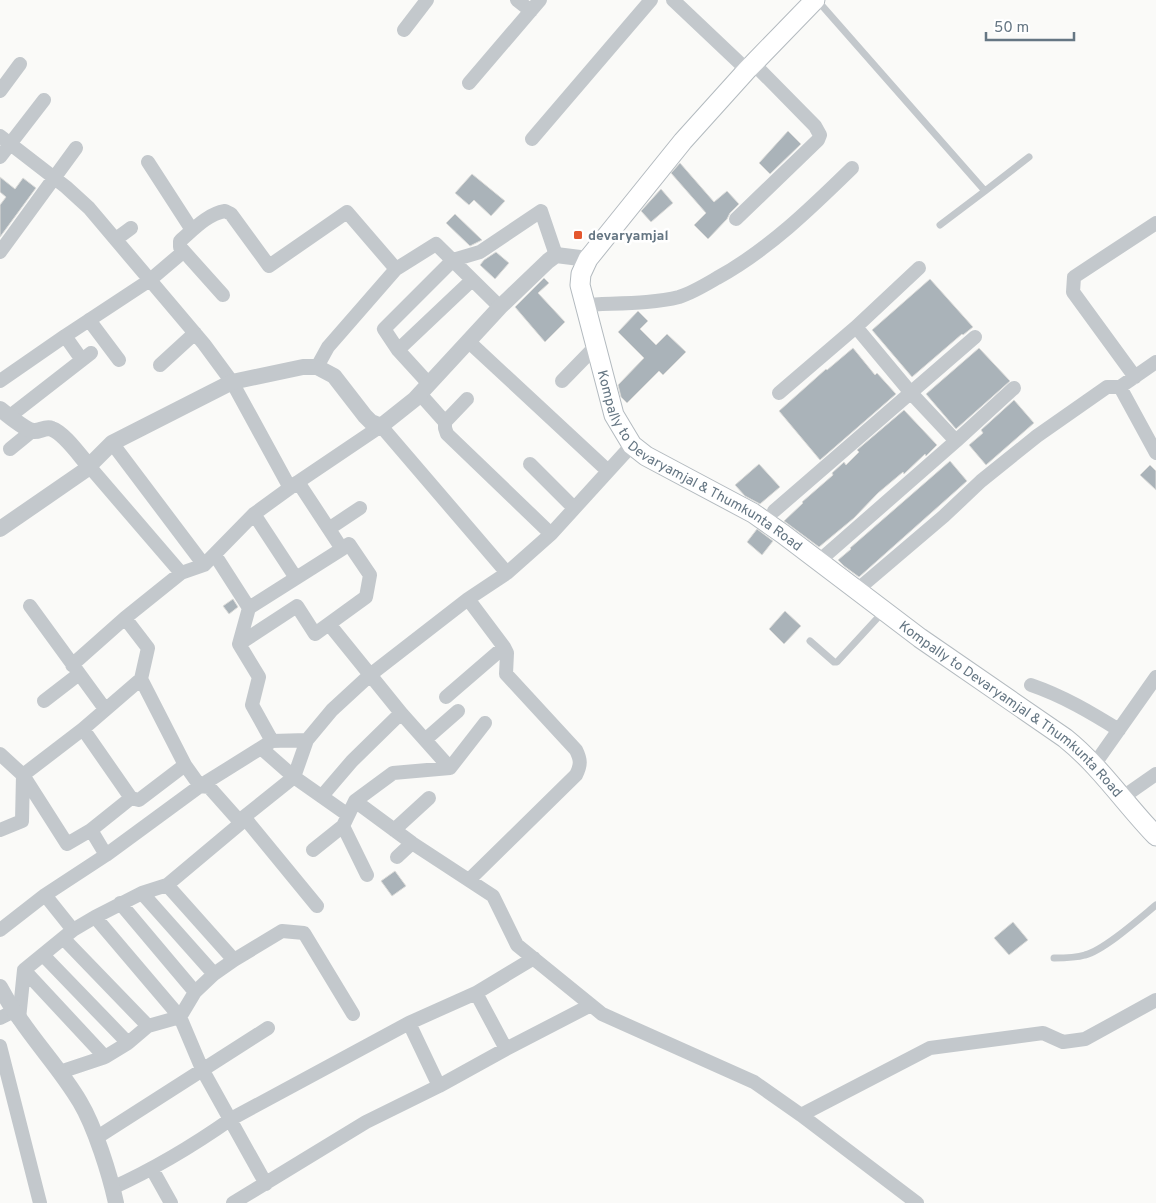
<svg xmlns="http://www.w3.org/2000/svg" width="1156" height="1203" font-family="Overpass,sans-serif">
	<rect width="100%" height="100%" fill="#fafaf8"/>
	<path fill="#aab3b9" stroke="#dcdcda" d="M788,131L801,144L770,174L759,163Z
		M680,163L714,202L727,191L739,204L730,213L727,219L708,239L694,225L706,213L671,173Z
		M472,174L505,201L491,216L474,200L469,205L455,193Z
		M0,177L15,189L23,178L36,188L0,237V205L6,197L0,192Z
		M661,189L673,203L651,222L641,211Z
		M455,214L482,240L470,246L446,223Z
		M496,252L509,263L495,279L480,265L484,260Z
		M544,278L549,283L538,293L565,322L545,342L515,307Z
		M930,279L973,327L963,335L962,334L912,377L872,330Z
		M638,311L648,321L640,329L656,345L667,334L686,352L663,375L659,371L627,403L621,397L618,385L644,358L618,332Z
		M853,348L875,375L877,373L896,394L820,460L779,411L826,369L827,370Z
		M979,348L1010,381L956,429L926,394Z
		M1014,400L1034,423L986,465L969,445L983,433L981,430Z
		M904,410L937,445L926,456L925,454L904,474L903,472L878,493L854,518L819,547L784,521L803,503L802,502L833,475L832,473L844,462L846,465L859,452L857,450Z
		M950,461L967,481L859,577L844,566L838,560L851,549L850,548Z
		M759,464L780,487L760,504L745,496L735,485Z
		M1150,465L1156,471V490L1140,475Z
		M757,529L773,541L762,555L747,542Z
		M233,599L238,607L229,614L223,606Z
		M785,611L801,626L784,644L769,629Z
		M395,871L406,886L392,896L381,881Z
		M1013,922L1028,940L1009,955L994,938Z"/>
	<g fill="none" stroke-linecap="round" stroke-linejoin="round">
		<g stroke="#b3babf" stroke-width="21">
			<g id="secondary">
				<path id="s1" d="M815,0L747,70L683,141L588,259L581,274L580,285L614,415L632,445L646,456L753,513L783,534L920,638L1065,738C1100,766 1125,804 1156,836"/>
			</g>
		</g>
		<path stroke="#c3c8cc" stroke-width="7" d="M817,0L985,191L1029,157
			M940,225L985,191
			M810,641L834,662H837L883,612
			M1054,958C1064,958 1075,958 1085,955C1104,950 1139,919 1156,905"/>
		<path stroke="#c3c8cc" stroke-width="14" d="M517,0L531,11
			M673,0L747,70
			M404,30L427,0
			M469,83L540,0
			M0,91L20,64
			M0,136L66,187L89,208L204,344L232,382L290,488
			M532,139L651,0
			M0,157L44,100
			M148,162L192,230
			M736,219L818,140L820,135L815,126L754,64
			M116,239L131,228
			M0,252L76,148
			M223,295L180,247V241C193,230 207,214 225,211L231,214L269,266L347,212L396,269
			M584,305C614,303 652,304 679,297C692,293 705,285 717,278C768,250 810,209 852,168
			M89,320L119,360
			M65,336L82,360
			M468,341L608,471
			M398,350L472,280
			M1156,362L1120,387L1156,453
			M160,365L195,333
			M317,367L328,347L396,269L436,244L500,307
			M1135,377L1073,292L1074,277L1156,223
			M0,381L65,336L150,280L183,252
			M562,381L596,346
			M429,384L398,350L384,329L453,260L480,252L541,211L556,255
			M779,393L856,327
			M420,394L445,422V428L447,434L551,534
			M10,416L91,353
			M445,422L467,399
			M956,441L1014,388
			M112,443L204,565
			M10,449L32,431
			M530,464L574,508
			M89,466L181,573
			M774,511L975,337
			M254,514L296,578
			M330,528L360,508
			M215,555L249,608L239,644L259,677L252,705L272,741
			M819,561L956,441L911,393L856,327L919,268
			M857,590L944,516L981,481L1037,436L1107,387H1120
			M468,599L504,647L507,653L506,674L576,750C581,760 581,765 576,775L469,880
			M30,606L105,709
			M249,608L342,549L298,482
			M125,618L148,648L141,679L185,765L200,786L209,787L241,823
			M329,624L401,713L450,768
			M239,644L297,606L315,634L366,597L370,575L349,544L342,549
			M72,665L125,618L181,573L204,565L254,514L298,482L381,426L507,573
			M1031,685C1063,696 1090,712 1119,730
			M446,697L504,647
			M44,701L79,674
			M83,729L131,798
			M426,739L458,711
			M261,748L294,777L348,815
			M0,754L23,775L67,844L91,830L131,798L139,800L185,765
			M1094,765L1156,677
			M322,796L352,761L401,713
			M1123,797L1156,774
			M355,801L412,843L493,896L517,945L602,1014L754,1082L801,1115L917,1203
			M244,817L317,906
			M343,826L367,875
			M0,830L22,821L23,775L83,729L141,679
			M91,830L106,855
			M394,830L429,798
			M313,850L343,826L355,801L393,773L450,768L485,723
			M397,857L412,843
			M167,885L234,960
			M142,893L214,974
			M45,895L73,930
			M120,903L195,992
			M95,917L180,1017L202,1069L266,1184
			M0,930L45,895L106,855L200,786L261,748L272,741L307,740L332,710L370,675L468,599L507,573L551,534L632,445
			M63,938L148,1026
			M43,955L128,1043
			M24,970L105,1057
			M476,993L506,1049
			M0,1018L14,1011
			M19,1019L24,970L73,930L95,917L142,893L167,885L241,823L244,817L294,777L307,740
			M409,1023L439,1086
			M0,1046L40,1203
			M60,1072L105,1057L128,1043L148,1026L180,1017L195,992L214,974L234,960L282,931L304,933L353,1014
			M801,1115L930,1048L1043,1033L1063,1042L1085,1039L1156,1000
			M96,1138L268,1028
			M152,1169L171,1203
			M112,1188C154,1169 194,1145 231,1119L409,1023L476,993L534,958
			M233,1203L366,1122L439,1086L506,1049L591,1005"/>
		<path stroke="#c3c8cc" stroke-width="16" d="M0,409C6,414 26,430 33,431C40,432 45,426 52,429C64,433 80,456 89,466
			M0,529L84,471L112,443L232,382L303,367H317L334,376L365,416L371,422L381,426L415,399L500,307L548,261L556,255L588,259
			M0,987C6,998 12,1009 20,1019C39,1047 63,1073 80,1102C95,1127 110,1175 116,1203"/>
		<use href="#secondary" stroke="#fff" stroke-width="19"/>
	</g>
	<rect fill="#e4572e" stroke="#fff" stroke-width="2" x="573" y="230" width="10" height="10" rx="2.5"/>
	<g text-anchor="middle" stroke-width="5" stroke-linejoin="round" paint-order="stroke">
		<g font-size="14" font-weight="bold" fill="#657683" stroke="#fff" text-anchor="start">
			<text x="588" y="240">devaryamjal</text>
		</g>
		<g font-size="14" fill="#657683" stroke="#fff">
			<text dy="5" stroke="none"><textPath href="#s1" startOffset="600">Kompally to Devaryamjal &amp; Thumkunta Road</textPath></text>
			<text dy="5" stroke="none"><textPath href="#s1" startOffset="1005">Kompally to Devaryamjal &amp; Thumkunta Road</textPath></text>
		</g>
	</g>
	<path d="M986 32v8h88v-8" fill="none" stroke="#657683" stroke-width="2.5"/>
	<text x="994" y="32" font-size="15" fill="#657683" stroke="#ffffff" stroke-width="4" paint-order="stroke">50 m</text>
</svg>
